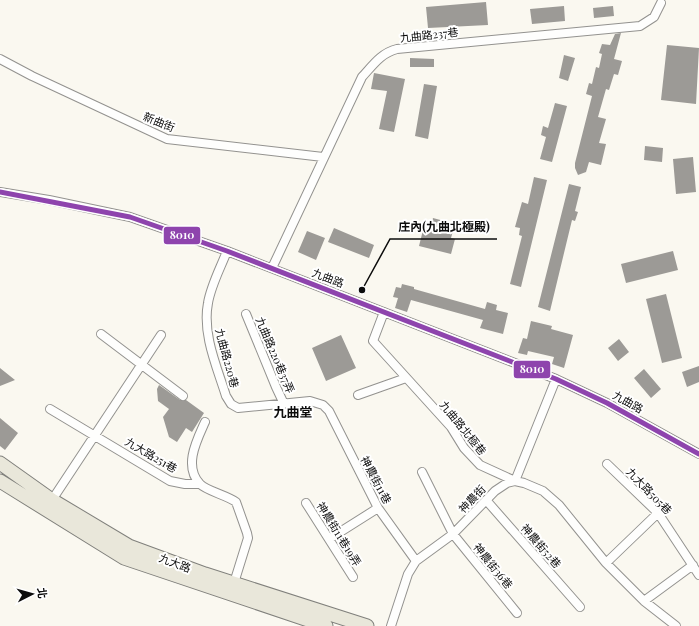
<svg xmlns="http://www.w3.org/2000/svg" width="699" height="626" font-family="'Playfair Display','Noto Sans TC',serif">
	<rect width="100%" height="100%" fill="#faf8f0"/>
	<path fill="#9c9a96" d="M486,2L488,25L428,28L426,7Z
		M564,6L565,21L532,24L530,9Z
		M613,6L614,16L594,18L593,8Z
		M621,33L614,59L622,61L618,75L614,74L609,90L606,89L598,117L606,119L599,143L606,144L601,165L589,162L586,172L578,175L575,168V163L592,96L586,94L589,83L592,84L596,67L599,68L602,54L599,53L602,44L610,45L615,34Z
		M667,45L699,48L696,104L661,100Z
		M564,55L575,58L568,81L559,78Z
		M410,58L434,59V67H410Z
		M374,73L405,79L394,132L379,129L387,91L371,89Z
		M424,84L437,86L428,139L415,136Z
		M555,103L567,106L552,162L540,159L546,137L541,135L543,126L548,128Z
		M645,146L663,148L662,162L644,160Z
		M693,157L696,192L676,194L673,159Z
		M534,177L547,180L521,287L510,284L522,236L519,235L520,228L515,227L522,202L528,204Z
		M569,184L581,187L575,211L578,212L575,221L572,220L550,311L538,307Z
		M433,218L455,224L451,238L455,239L451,254L419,246L423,230L429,232Z
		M334,228L374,245L369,258L328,242Z
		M307,231L325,238L316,260L298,252Z
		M673,251L678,270L626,283L621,264Z
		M402,284L414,287V289L485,309L487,302L497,305L496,310L508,313L503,334L480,328L483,320L411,300L407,312L395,308L398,298L393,297L396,287L401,288Z
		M666,294L682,358L662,363L646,299Z
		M531,321L552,326L551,329L573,335L564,368L552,364L554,357L528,351L527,355L518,353L523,338L527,339Z
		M341,335L356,368L326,381L312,348Z
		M619,339L629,352L618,361L608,348Z
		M699,366V382L687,387L682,372Z
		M0,368L15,380L0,386Z
		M644,369L661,389L651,398L634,378Z
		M159,385L180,400H186L204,413L192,432L186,428L177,442L169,437L163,417L169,409L158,401L157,389Z
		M0,418L18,433L5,450L0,446Z"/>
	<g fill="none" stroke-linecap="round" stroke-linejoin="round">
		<g stroke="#93928f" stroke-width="10">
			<path id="minor" d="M0,59L32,76L167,139L323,157
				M0,192L49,200L130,217L227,251L556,379L607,403L699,454
				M227,251C221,267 211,285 208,303C202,334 217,367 226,396L231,404L238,408L310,401L323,405L329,411L378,508L416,561
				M272,268L362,77C373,65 381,53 397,49L640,26L654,17L661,3
				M384,312L373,341L451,427L464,448L480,465L515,481L524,483L543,491L559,505L606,563L644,601L676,626
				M246,314L276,387L284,404
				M101,334L183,396
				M358,395L406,378
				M50,409L170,481L185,484H200
				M205,422C197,440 183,466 200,484C207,491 226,495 236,502L247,533L248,538L234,583
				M607,464L658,513L699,575
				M422,472L453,534L517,613
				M52,500L161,335
				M486,500L580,607
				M306,503L353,577
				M329,539L378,508
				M606,563L658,513
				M644,601L693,565
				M391,626L408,574L416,561L453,534L495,491L507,483L515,481L556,379"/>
		</g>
		<g stroke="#80807c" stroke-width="15">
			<path id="primary" d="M0,463L52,500L129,546L205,574L367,626
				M0,481L124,558L326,626"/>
		</g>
		<use href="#minor" stroke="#fefefd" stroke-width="8"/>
		<use href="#primary" stroke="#e9e7da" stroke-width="13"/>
		<g stroke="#fff" stroke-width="8">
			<path id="bus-1" d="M0,192L130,217L227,251L556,379L607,403L699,454"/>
		</g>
		<use href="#bus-1" stroke="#8e44ad" stroke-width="5"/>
	</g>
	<g text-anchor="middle" stroke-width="4" stroke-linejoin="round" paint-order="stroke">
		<g font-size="11" fill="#0c0c0c" stroke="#fff">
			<text transform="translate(429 35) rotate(-6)" y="4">九曲路237巷</text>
			<text transform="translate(159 122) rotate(22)" y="4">新曲街</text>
			<text transform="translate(328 278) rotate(21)" y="4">九曲路</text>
			<text transform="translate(275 355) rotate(67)" y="4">九曲路220巷37弄</text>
			<text transform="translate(227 358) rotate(75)" y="4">九曲路220巷</text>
			<text transform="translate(628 402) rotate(29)" y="4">九曲路</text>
			<text transform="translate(463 428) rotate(51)" y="4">九曲路北極巷</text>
			<text transform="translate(151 455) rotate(30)" y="4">九大路251巷</text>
			<text transform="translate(376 480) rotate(62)" y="4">神農街11巷</text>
			<text transform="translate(649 491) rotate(46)" y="4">九大路505巷</text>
			<text transform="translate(472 499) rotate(-46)" y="4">神農街</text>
			<text transform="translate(339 534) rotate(58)" y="4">神農街11巷19弄</text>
			<text transform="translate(541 546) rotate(49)" y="4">神農街52巷</text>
			<text transform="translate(175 563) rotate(20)" y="4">九大路</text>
			<text transform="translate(493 566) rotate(51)" y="4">神農街36巷</text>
		</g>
		<g font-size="13" font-weight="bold" fill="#0c0c0c" stroke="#fff">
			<text x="293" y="417">九曲堂</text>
		</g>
	</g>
	<path fill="none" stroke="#0c0c0c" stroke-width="1.5" d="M362 290L390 239H497"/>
	<circle fill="#0c0c0c" stroke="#fff" stroke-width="1.5" cx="362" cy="290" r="4"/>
	<g font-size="12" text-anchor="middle" font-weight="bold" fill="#0c0c0c" stroke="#fff" stroke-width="4" stroke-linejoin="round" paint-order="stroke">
		<text x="444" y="231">庄內(九曲北極殿)</text>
	</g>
	<g stroke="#fff" stroke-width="1.5">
		<rect x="163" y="226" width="38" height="19" rx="4" fill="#8e44ad"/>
		<rect x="513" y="360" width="38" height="19" rx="4" fill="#8e44ad"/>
	</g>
	<g font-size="11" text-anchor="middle" font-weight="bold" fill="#fff">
		<text x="182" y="239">8010</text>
		<text x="532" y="373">8010</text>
	</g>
	<g transform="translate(32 594) rotate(84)" stroke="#ffffff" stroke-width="3" paint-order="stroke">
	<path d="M0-3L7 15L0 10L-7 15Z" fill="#0c0c0c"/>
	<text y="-6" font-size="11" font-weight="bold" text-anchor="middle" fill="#0c0c0c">北</text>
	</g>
</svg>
